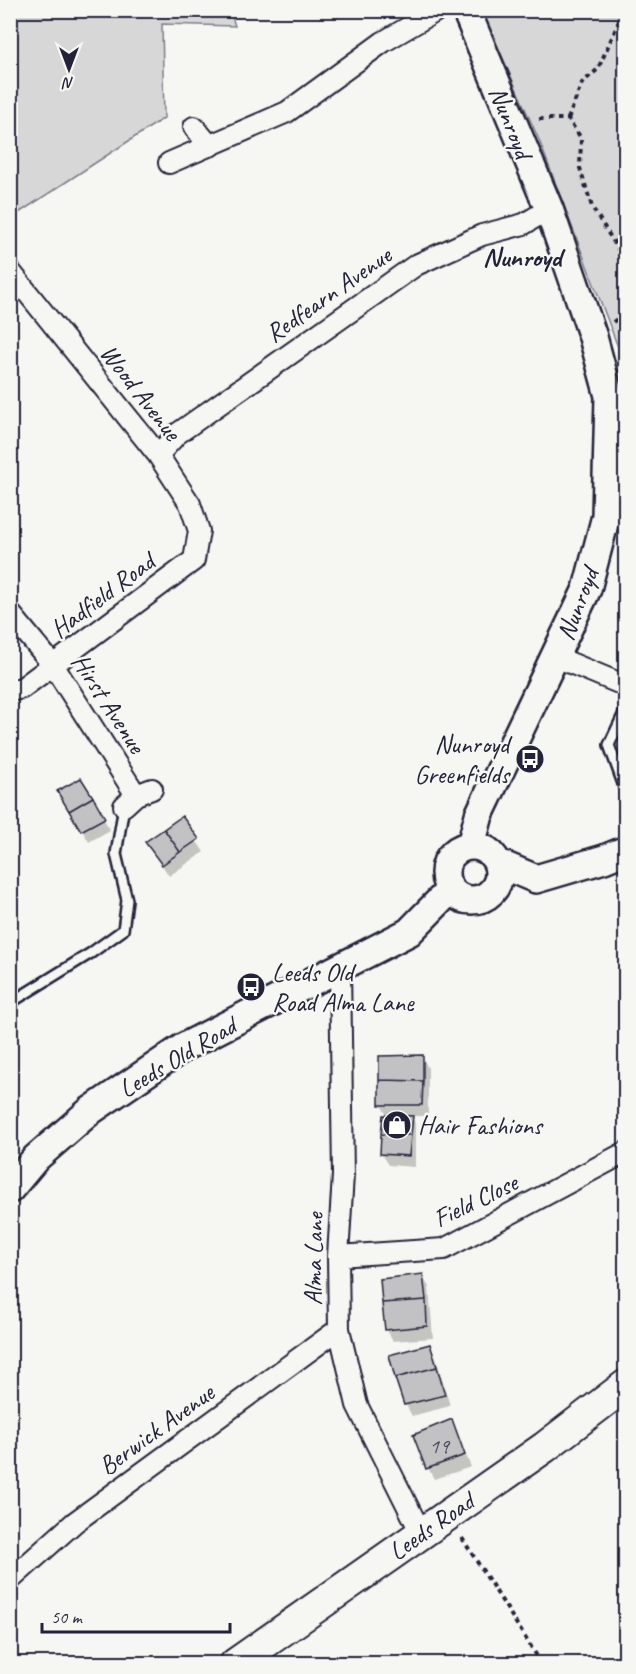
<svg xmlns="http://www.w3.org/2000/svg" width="636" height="1674" font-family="Caveat,sans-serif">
	<rect width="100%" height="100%" fill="#f6f6f2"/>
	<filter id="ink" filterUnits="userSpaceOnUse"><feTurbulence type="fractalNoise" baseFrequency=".0167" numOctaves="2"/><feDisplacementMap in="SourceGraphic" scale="12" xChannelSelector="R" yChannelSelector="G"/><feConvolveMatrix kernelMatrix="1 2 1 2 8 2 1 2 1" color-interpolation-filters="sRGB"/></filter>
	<g filter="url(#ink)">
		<path fill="#d7d7d7" stroke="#7c7c89" stroke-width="1.5" d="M10,11H230L235,26L162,24L164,118L11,218Z
			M482,11H625V361L616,342L539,140Z"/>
		<path fill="#0003" d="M81,780L110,830L89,842L60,792Z
			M181,818L204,852L169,876L147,842Z
			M422,1056L428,1068V1116H411L415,1123V1167L388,1165L381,1154L388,1117L381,1105L380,1057Z
			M422,1276L429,1287L433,1338L393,1341L386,1330Z
			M429,1345L436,1357L450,1406L412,1416L406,1405L391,1356Z
			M451,1421L471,1467L434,1479L428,1468Z"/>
		<path fill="#c2c2c4" stroke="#22223b" stroke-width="1.5" d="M81,778L93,797L69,811L57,791Z
			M93,797L105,818L81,831L69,811Z
			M182,816L199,839L180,852L164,829Z
			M164,829L180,852L162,865L145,842Z
			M423,1055V1081L379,1080V1056Z
			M379,1080L423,1081L422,1105H379Z
			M383,1115L413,1116L411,1135L381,1134Z
			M381,1134L411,1135L409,1156L380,1154Z
			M423,1274L426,1300L382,1303L380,1279Z
			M426,1300L427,1326L385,1330L382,1303Z
			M430,1344L437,1367L395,1378L389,1355Z
			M437,1367L445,1395L404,1405L395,1378Z
			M452,1419L465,1455L426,1469L413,1435Z"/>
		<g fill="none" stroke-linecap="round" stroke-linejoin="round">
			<g stroke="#22223b" stroke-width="14">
				<path id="lane" d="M626,709L609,745L626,792
					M10,1003L91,953L123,930L127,900L116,854L124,806"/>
			</g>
			<g stroke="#22223b" stroke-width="24">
				<path id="street" d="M194,127L210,146
					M169,163L287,112L383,42L438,10
					M10,271L158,455L190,504L199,531L194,560L22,688L10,691
					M158,455L177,434L416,265L482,235L524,224L549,209
					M10,613L53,665L136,795
					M556,657L626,686
					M124,806L136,795L152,789
					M340,968L343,1175L338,1256L339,1329L357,1405L421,1533
					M338,1256L444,1249L626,1152
					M10,1580L75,1522L339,1329"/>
			</g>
			<g stroke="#22223b" stroke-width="32">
				<path id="secondary" d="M466,10L549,209L593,337L609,396L606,516L587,589L479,815L471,845
					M445 873a27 27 0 1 1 54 0a27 27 0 1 1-54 0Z
					M498,863L536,879L604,859L626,850
					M10,1189L36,1158L90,1111L184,1047L409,932L449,891"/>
			</g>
			<g stroke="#22223b" stroke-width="34">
				<path id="primary" d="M235,1664L545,1447L626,1385"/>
			</g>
			<path stroke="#22223b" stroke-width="4" stroke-dasharray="4.5 4.5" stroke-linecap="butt" d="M539,119H568L581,138L580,168L592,207L626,262
				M568,119L582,83L598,69L624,10
				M613,322L626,312
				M462,1538L542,1664"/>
			<use href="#lane" stroke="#f6f6f2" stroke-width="9"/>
			<use href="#street" stroke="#f6f6f2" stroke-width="20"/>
			<use href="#secondary" stroke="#f6f6f2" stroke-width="27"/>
			<use href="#primary" stroke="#f6f6f2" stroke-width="30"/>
		</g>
	</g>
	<defs>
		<g id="bus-disc" transform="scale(1.5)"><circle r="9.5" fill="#22223b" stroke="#f6f6f2"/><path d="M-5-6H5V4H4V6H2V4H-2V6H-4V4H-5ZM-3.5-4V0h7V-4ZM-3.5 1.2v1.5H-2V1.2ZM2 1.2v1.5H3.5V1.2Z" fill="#fff"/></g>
		<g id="shop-disc" transform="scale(1.5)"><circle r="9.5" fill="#22223b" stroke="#f6f6f2"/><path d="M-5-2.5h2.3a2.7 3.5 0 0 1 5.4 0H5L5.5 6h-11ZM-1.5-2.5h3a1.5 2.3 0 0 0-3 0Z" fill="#fff"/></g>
	</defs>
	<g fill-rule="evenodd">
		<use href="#bus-disc" x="530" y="759"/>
		<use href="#bus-disc" x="251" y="987"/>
		<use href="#shop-disc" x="397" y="1125"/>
	</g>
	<g text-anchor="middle" stroke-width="5" stroke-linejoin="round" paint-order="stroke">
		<g font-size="22" fill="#4a4a5d">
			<text x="439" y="1453">19</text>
		</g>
		<g font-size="26" fill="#22223b" stroke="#f6f6f2">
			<text transform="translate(511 122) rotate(68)" y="9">Nunroyd</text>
			<text transform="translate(328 294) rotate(-35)" y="9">Redfearn Avenue</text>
			<text transform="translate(141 392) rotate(52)" y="9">Wood Avenue</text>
			<text transform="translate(102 595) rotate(-37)" y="9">Hadfield Road</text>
			<text transform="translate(577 604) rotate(-69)" y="9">Nunroyd</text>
			<text transform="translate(109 703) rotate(57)" y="9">Hirst Avenue</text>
			<text transform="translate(177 1057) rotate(-31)" y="9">Leeds Old Road</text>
			<text transform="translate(475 1200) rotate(-26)" y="9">Field Close</text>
			<text transform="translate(313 1259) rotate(-89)" y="9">Alma Lane</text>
			<text transform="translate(156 1429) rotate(-36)" y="9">Berwick Avenue</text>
			<text transform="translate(431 1526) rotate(-35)" y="9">Leeds Road</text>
		</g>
		<g font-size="26" fill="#22223b" stroke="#f6f6f2" text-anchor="start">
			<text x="509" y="753" text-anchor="end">Nunroyd<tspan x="509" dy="30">Greenfields</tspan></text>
			<text x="272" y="981">Leeds Old<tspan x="272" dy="30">Road Alma Lane</tspan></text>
			<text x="418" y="1134">Hair Fashions</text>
		</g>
		<g font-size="27" font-weight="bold" fill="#22223b" stroke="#f6f6f2">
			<text x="522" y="266">Nunroyd</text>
		</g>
	</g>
	<rect width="636" height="1674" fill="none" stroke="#f6f6f2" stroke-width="36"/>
	<rect x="18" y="18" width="600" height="1638" fill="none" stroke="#22223b" stroke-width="2" filter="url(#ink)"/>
	<g transform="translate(69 69) rotate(180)" stroke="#f6f6f2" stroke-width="4.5" paint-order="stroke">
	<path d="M0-4.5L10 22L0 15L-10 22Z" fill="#22223b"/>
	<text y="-9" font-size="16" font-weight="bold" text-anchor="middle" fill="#22223b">N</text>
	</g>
	<path d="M42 1623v9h188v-9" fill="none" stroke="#22223b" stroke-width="3"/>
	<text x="51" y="1623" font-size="18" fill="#22223b" stroke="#f6f6f2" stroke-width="4.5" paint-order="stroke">50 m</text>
</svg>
